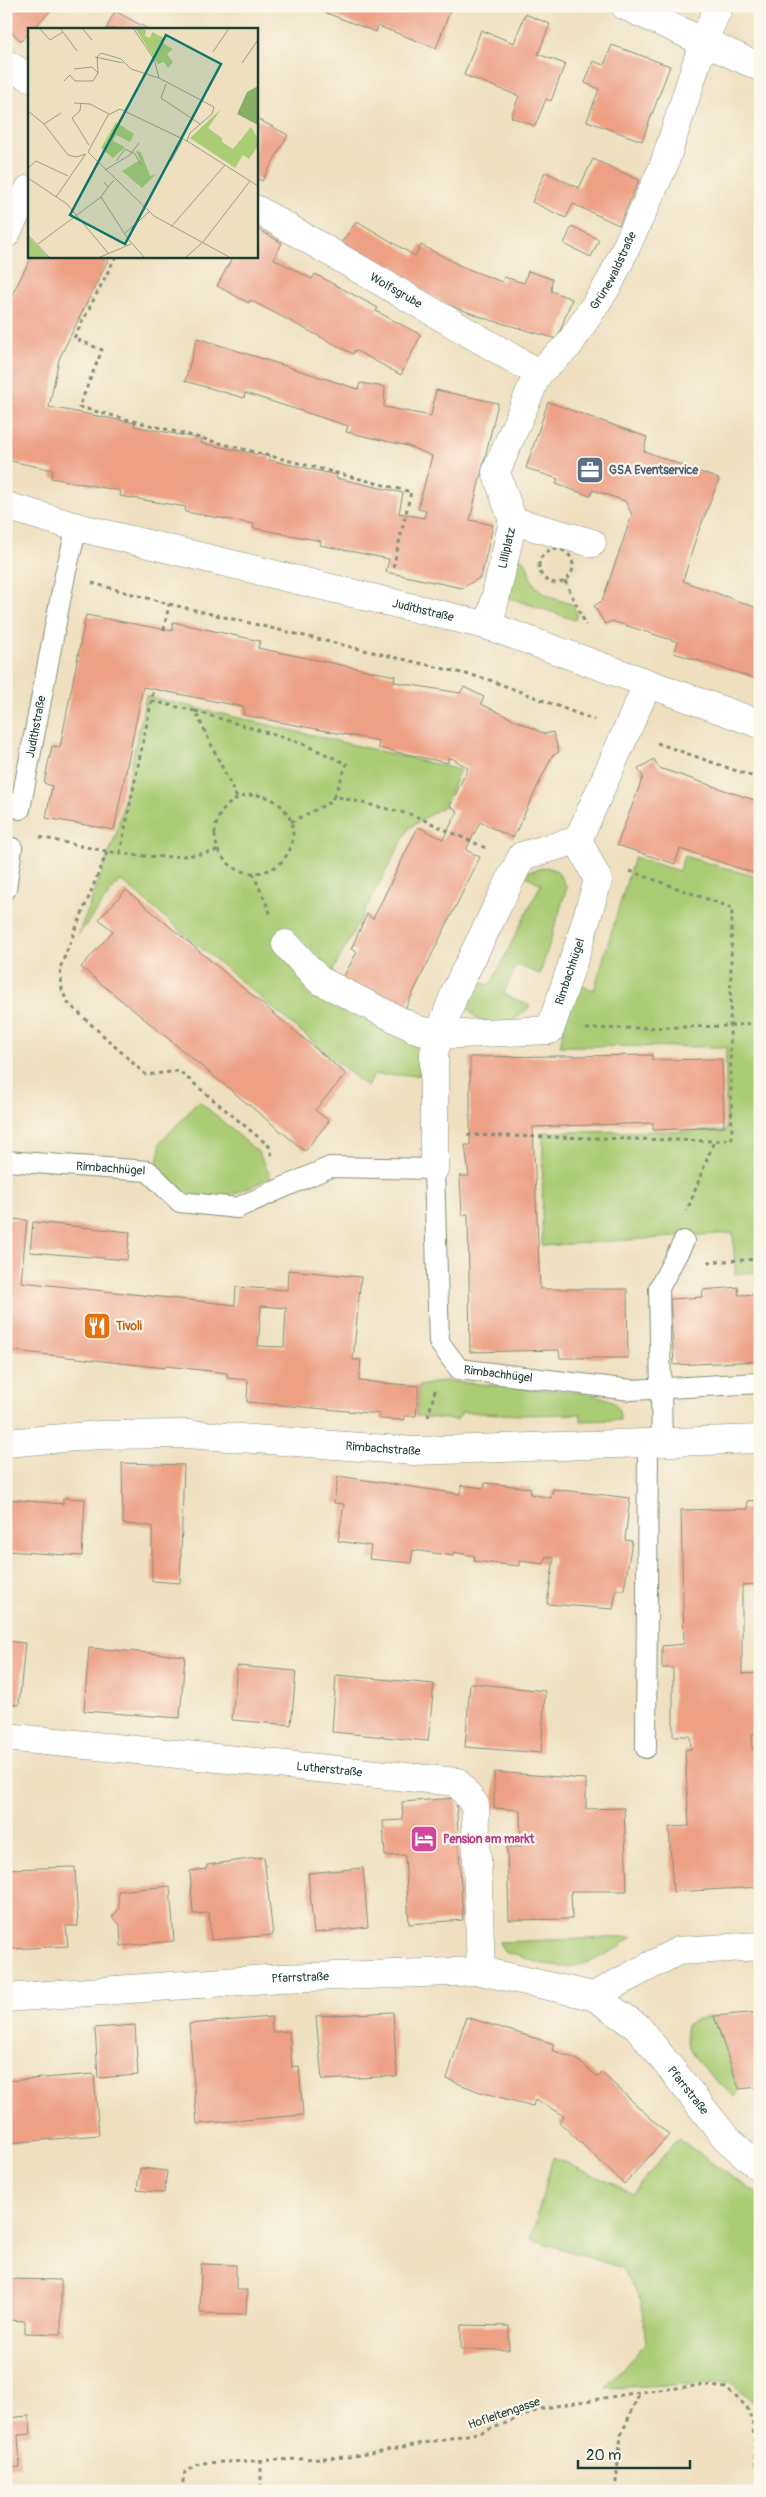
<svg xmlns="http://www.w3.org/2000/svg" width="766" height="2497" font-family="Pangolin,sans-serif">
	<rect width="100%" height="100%" fill="#fbf7ec"/>
	<filter id="ink" filterUnits="userSpaceOnUse"><feTurbulence type="fractalNoise" baseFrequency=".02" numOctaves="2"/><feDisplacementMap in="SourceGraphic" scale="10" xChannelSelector="R" yChannelSelector="G"/><feConvolveMatrix kernelMatrix="1 2 1 2 8 2 1 2 1" color-interpolation-filters="sRGB"/></filter>
	<filter id="wash" filterUnits="userSpaceOnUse"><feTurbulence type="fractalNoise" baseFrequency=".0096" numOctaves="4" result="noise"/><feDisplacementMap in="SourceGraphic" scale="20" xChannelSelector="R" yChannelSelector="G"/><feGaussianBlur stdDeviation="1.12" result="paint"/><feColorMatrix in="noise" values="0 0 0 0 0 0 0 0 0 0 0 0 0 0 0 0 0 1.4 0 .05"/><feComposite in="paint" operator="in"/></filter>
	<g filter="url(#wash)">
		<rect width="100%" height="100%" fill="#eee0bf"/>
		<path fill="#aacc75" stroke="#648454" d="M521,558C529,563 528,571 531,579C538,594 557,600 572,604L577,613L575,620L504,596L515,559Z
			M146,696L460,770L444,806L409,828L321,993L423,1046L421,1075H374L367,1087L120,880L78,935L116,835Z
			M684,856L760,878V1272L735,1274L733,1233L542,1246L543,1132L726,1131V1047L560,1046L572,983L594,990L634,857L679,871Z
			M547,867L557,871L567,887L540,974L516,965L504,994L530,1006C518,1020 507,1023 490,1027L475,1017L464,1004L467,976L488,985L493,980L541,884L520,873Z
			M199,1101L259,1153L271,1178L221,1199L185,1194L157,1166L161,1142Z
			M444,1381L585,1393C603,1397 621,1399 620,1420L581,1421V1414L521,1415L462,1412L457,1420L416,1416L419,1386Z
			M633,1937C614,1951 585,1968 561,1967C542,1966 522,1956 504,1952L499,1942Z
			M714,2016L739,2089L734,2097C715,2078 681,2055 686,2025L698,2019Z
			M678,2138L734,2179L760,2194V2424L757,2405L731,2382L605,2388L646,2343L641,2301L622,2268L531,2239L553,2157L633,2193Z"/>
		<g id="blocks">
			<path fill="#eda084" fill-rule="evenodd" d="M6,6H55L33,29H29V33L21,41L6,27Z
				M308,6H452L436,48L378,26L376,32Z
				M115,11L148,29H106Z
				M525,14L550,24L538,54L565,64L551,101L546,99L535,126L511,117L519,96L464,75L481,30L514,43Z
				M759,29H760V47L754,45Z
				M612,45L670,66L642,141L587,121L599,89L585,83L593,61L604,65Z
				M256,118L288,135L262,181L256,178Z
				M593,159L639,180L619,225L573,204L566,218L532,202L545,172L579,188Z
				M759,199H760V220L754,218Z
				M357,221L415,256L421,245L463,267L502,282L504,277L524,283L528,271L552,279L551,291L572,299L557,339L487,319L449,305L401,280L341,243Z
				M572,226L599,240L591,257L564,244Z
				M256,228L282,243L274,259L312,279L315,274L378,308L376,311L421,335L401,375L355,350L353,354L250,300L249,303L217,286L233,256H256Z
				M32,256H110L59,359L49,407L135,423L134,426L201,439V443L270,457L269,460L337,475L336,478L403,493L399,513L424,518L426,511L418,509L432,456L408,446L346,432L348,426L245,393L244,398L185,381L197,338L358,389L360,383L385,387L384,407L431,416L436,390L498,403L470,520L493,525L481,577L462,588L386,572L389,559L320,545L321,541L253,528L254,524L185,512L186,507L120,496L121,491L51,478L53,470L6,460V306Z
				M548,402L647,437L644,451L719,479L696,538L683,581L760,609V680L674,653L678,642L612,621L605,624L594,606L602,601L632,515L625,501L593,490L590,496L556,484L558,479L526,468Z
				M86,615L172,631L173,622L260,641L258,648L395,676L394,682L460,693L464,687L484,697L481,704L545,734L553,732L559,752L552,756L513,838L480,822L466,850L480,857L404,1011L341,981L357,952L351,949L367,914L373,919L418,827L443,839L458,811L450,806L468,768L452,758H448V763L378,748L379,741L243,715L244,707L143,687L114,830L46,818L52,786L44,783L52,746L60,747Z
				M654,759L659,768L760,802V875L680,849L675,864L617,845L643,777L638,769Z
				M126,890L346,1074L315,1110L329,1121L305,1151L81,967L113,931L99,919Z
				M652,1055V1060L722,1059L724,1127L653,1130V1123L533,1127L540,1289H627L628,1358H560L559,1350L470,1352L468,1214L462,1215L460,1176H469L465,1145H470V1057Z
				M6,1219L27,1220L21,1282L235,1305L236,1287L287,1290L288,1270L361,1277L353,1360H361L359,1381L419,1386L416,1416H404L405,1420L379,1419L380,1414L247,1402L248,1380L227,1378V1373L166,1366L165,1368L6,1350ZM261,1306L286,1308L284,1347L258,1346Z
				M33,1222L130,1232L127,1260L30,1252Z
				M738,1287L739,1295L760,1294V1361L674,1365L670,1299L702,1297L703,1290Z
				M122,1463L184,1465L180,1583L152,1581V1526L123,1524Z
				M338,1476L460,1494L461,1485L484,1488L485,1483L531,1488L530,1494L551,1498L553,1489L630,1498L625,1540L632,1541L624,1590H616L613,1609L547,1604L554,1558L546,1556L544,1564L519,1561V1566L474,1561L475,1556L453,1552L454,1556L413,1550L411,1563L369,1559L371,1546L338,1541L344,1504L334,1503Z
				M63,1498L85,1499L82,1556L6,1551V1499L63,1504Z
				M760,1500V1584L742,1585V1674L760,1673V1734H752V1749H759L760,1887L673,1892L669,1827L689,1826L685,1750L691,1749L690,1736H673V1668H662V1646L684,1644L681,1510L748,1509L747,1501Z
				M6,1641L25,1643L19,1705L6,1704Z
				M89,1648L185,1656L180,1718L84,1711Z
				M237,1666L296,1671L291,1725L232,1720Z
				M336,1675L434,1684L428,1741L332,1732Z
				M470,1683L545,1691L541,1753L465,1747Z
				M494,1772L586,1779V1809L624,1808L627,1891H571L572,1919L509,1920L507,1847H521L520,1810L494,1808Z
				M456,1798L463,1920L409,1924L405,1855L385,1856L383,1821L403,1820L402,1802Z
				M264,1857L273,1935L211,1940L209,1913L193,1914L190,1871L206,1869L207,1865Z
				M75,1867L78,1926H66L68,1946L10,1949L6,1869Z
				M363,1868L368,1927L314,1933L308,1873Z
				M170,1886L174,1941L121,1946L120,1925L112,1917L119,1909L118,1891Z
				M393,2012L397,2076L322,2080L316,2016Z
				M760,2012V2087L739,2089L714,2016Z
				M271,2017L272,2032L289,2031L292,2067L299,2066L303,2115L197,2124L189,2024Z
				M466,2017L554,2044L552,2050L576,2059L598,2077L602,2073L669,2135L624,2184L559,2122L564,2116L535,2099L533,2106L480,2092L447,2079Z
				M135,2025L138,2075L98,2078L95,2028Z
				M94,2074L99,2135L9,2143L6,2081Z
				M140,2168L167,2171L164,2193L137,2190Z
				M201,2264L236,2265V2290H247L246,2314L200,2313Z
				M6,2279L61,2280V2334L25,2333V2321L6,2320Z
				M461,2325L509,2326V2350L461,2349Z
				M29,2416L31,2434L18,2435L20,2467L6,2468V2418Z"/>
		</g>
	</g>
	<g filter="url(#ink)">
		<use href="#blocks" fill-opacity="0" stroke="#868e7a" stroke-width="1"/>
		<g fill="none" stroke-linecap="round" stroke-linejoin="round">
			<g stroke="#868e7a" stroke-width="22">
				<g id="lane">
					<path id="s1" d="M20,809L65,575L77,527"/>
					<path d="M6,889L12,848"/>
					<path id="s2" d="M6,1161L148,1171L180,1202L237,1208L330,1167L434,1169L439,1342L459,1369L631,1390L760,1383"/>
					<path d="M662,1444L659,1288L684,1241"/>
					<path d="M646,1748L648,1444"/>
				</g>
			</g>
			<g stroke="#868e7a" stroke-width="29">
				<g id="street">
					<path d="M625,6L760,67"/>
					<path d="M6,64L29,77"/>
					<path id="s3" d="M256,209L538,373"/>
					<path d="M6,234L29,189"/>
					<path id="s4" d="M6,506L77,527L489,626L760,724"/>
					<path id="s5" d="M513,521L496,472L538,373L568,346L610,282L664,165L704,40L719,6"/>
					<path id="s6" d="M489,626L513,521L592,543"/>
					<path id="s7" d="M286,944L319,980L416,1029L439,1035L550,1030L579,944L598,880L578,840"/>
					<path d="M434,1169V1053L439,1035L456,990L522,856L578,840L647,685"/>
					<path id="s8" d="M6,1443L99,1435L187,1434L414,1451L760,1439"/>
					<path id="s9" d="M6,1737L457,1782L475,1805L481,1971"/>
					<path d="M593,1996L678,1951L760,1946"/>
					<path id="s10" d="M6,1998L281,1978L481,1971L593,1996L637,2026L726,2138L760,2168"/>
				</g>
			</g>
			<path stroke="#868e7a" stroke-width="3" stroke-dasharray="4 4" stroke-linecap="butt" d="M116,256L74,338L102,350L79,407L411,492L393,568
				M539 566a17 17 0 1 1 34 0a17 17 0 1 1-34 0Z
				M565,581L586,625
				M92,583L169,604L487,679L594,720
				M164,630L169,604
				M152,701L195,711L237,798
				M195,711L301,743L347,764L334,796
				M657,743L760,779
				M215 834a39 39 0 1 1 78 0a39 39 0 1 1-78 0Z
				M291,822L331,802L334,796L413,815L488,849
				M40,837C99,850 158,866 219,850
				M107,852L60,968L62,989L67,1002L146,1075L179,1071L269,1146L273,1159
				M120,853L154,689
				M630,871L732,908L730,1026L732,1139L714,1141L687,1211
				M253,873L271,915
				M586,1029L730,1026L760,1022
				M467,1135L714,1141
				M708,1262L760,1259
				M428,1417L436,1387
				M261,2460V2491
				M181,2491L185,2472L200,2463L349,2457L483,2432L544,2408L640,2392L704,2385L726,2388L747,2407L753,2424L756,2468L760,2467
				M615,2491L621,2435L640,2392"/>
			<use href="#lane" stroke="#fff" stroke-width="20"/>
			<use href="#street" stroke="#fff" stroke-width="28"/>
		</g>
	</g>
	<defs>
		<g id="office-square" transform="scale(1.4375)"><rect x="-9" y="-9" width="18" height="18" rx="4" fill="#5c6f8a" stroke="#fbf7ec"/><path d="M-6-3h4V-5.5h4V-3h4V5H-6ZM-1-4.5V-3h2v-1.5ZM-6 0V1H6V0Z" fill="#fff"/></g>
		<g id="restaurant-square" transform="scale(1.4375)"><rect x="-9" y="-9" width="18" height="18" rx="4" fill="#e8710a" stroke="#fbf7ec"/><path d="M-5-6h1v4h1v-4h1v4h1v-4h1v5L-1.5 .5V6h-2V.5L-5-1ZM5-6V6H3V1.5H1.5Q1.5-4 5-6Z" fill="#fff"/></g>
		<g id="hotel-square" transform="scale(1.4375)"><rect x="-9" y="-9" width="18" height="18" rx="4" fill="#d1479c" stroke="#fbf7ec"/><path d="M-6-4.5h1.5V1H6V5H4.5V3h-9V5H-6ZM-4 0a1.8 1.8 0 1 1 3.6 0ZM.5 0V-2.5h3Q6-2.5 6 0Z" fill="#fff"/></g>
	</defs>
	<g fill-rule="evenodd">
		<use href="#office-square" x="590" y="470"/>
		<use href="#restaurant-square" x="97" y="1326"/>
		<use href="#hotel-square" x="424" y="1839"/>
	</g>
	<g text-anchor="middle" stroke-width="4.5" stroke-linejoin="round" paint-order="stroke">
		<g font-size="12" fill="#1f3d34" stroke="#fbf7ec">
			<text dy="4" stroke="none"><textPath href="#s5" startOffset="288">Grünewaldstraße</textPath></text>
			<text dy="4" stroke="none"><textPath href="#s3" startOffset="162">Wolfsgrube</textPath></text>
			<text dy="4" stroke="none"><textPath href="#s6" startOffset="80">Lilliplatz</textPath></text>
			<text dy="4" stroke="none"><textPath href="#s4" startOffset="430">Judithstraße</textPath></text>
			<text dy="4" stroke="none"><textPath href="#s1" startOffset="84">Judithstraße</textPath></text>
			<text dy="4" stroke="none"><textPath href="#s7" startOffset="354">Rimbachhügel</textPath></text>
			<text dy="4" stroke="none"><textPath href="#s2" startOffset="105">Rimbachhügel</textPath></text>
			<text dy="4" stroke="none"><textPath href="#s2" startOffset="696">Rimbachhügel</textPath></text>
			<text dy="4" stroke="none"><textPath href="#s8" startOffset="378">Rimbachstraße</textPath></text>
			<text dy="4" stroke="none"><textPath href="#s9" startOffset="325">Lutherstraße</textPath></text>
			<text dy="4" stroke="none"><textPath href="#s10" startOffset="295">Pfarrstraße</textPath></text>
			<text dy="4" stroke="none"><textPath href="#s10" startOffset="726">Pfarrstraße</textPath></text>
			<text transform="translate(504 2413) rotate(-19)" y="4">Hofleitengasse</text>
		</g>
		<g font-size="12" font-weight="bold" fill="#4e5e75" stroke="#fbf7ec" text-anchor="start">
			<text x="609" y="474">GSA Eventservice</text>
		</g>
		<g font-size="12" font-weight="bold" fill="#c56008" stroke="#fbf7ec" text-anchor="start">
			<text x="116" y="1330">Tivoli</text>
		</g>
		<g font-size="12" font-weight="bold" fill="#b23c85" stroke="#fbf7ec" text-anchor="start">
			<text x="443" y="1843">Pension am markt</text>
		</g>
	</g>
	<g transform="translate(28 28)">
		<rect width="230" height="230" fill="#eee0bf"/>
		<path d="M107,0L118,2L117,8L122,10L124,4L136,10V16L145,21L139,26L145,34L140,40L136,34L130,36ZM193,81L180,100L194,110V114L205,121L223,99L230,111V118L221,131L215,127L207,140L162,110ZM88,94L106,106L102,114L88,107L85,113L97,119L85,130L73,120ZM108,123L113,124L122,148L128,146L114,160L94,143L112,132ZM0,208L21,230H0Z" fill="#aacc75"/>
		<path d="M230,58V97L209,86L219,64Z" fill="#87b066"/>
		<path fill="none" stroke="#9b9f87" stroke-width="1" d="M11,0L22,12L35,4M32,0L49,23M54,0L64,12M105,0L126,31L131,50L186,79L184,86L162,105L159,113M185,24L201,0M67,29L95,35M69,29L73,25L93,31L103,41L131,50M214,35L230,12M46,41L64,39L70,45M36,53L42,47L47,53H65L70,45L69,29M138,56L133,70L172,96M46,75L62,76L81,86M53,75L52,83L44,90L61,117M0,83L16,96L40,127L48,129L58,126M16,96L33,85M60,124L80,87L92,81L159,113L230,158M60,124L126,188L203,230M88,133L97,121L107,126L113,137M143,133L154,113M0,140L8,133L40,148M77,142L102,127L111,115M0,150L39,176L80,225M76,154L80,159L86,152M28,169L57,127M73,169L100,211L117,230M143,199L197,137M96,206L121,184M0,207L22,230M10,216L73,169L80,159M70,230L103,216M157,230L175,214L222,153"/>
		<path fill="#0f766e" fill-opacity="0.15" stroke="#0f766e" stroke-width="2.5" d="M138,7L193,36L97,216L42,187Z"/>
		<rect width="230" height="230" fill="none" stroke="#1f3d34" stroke-width="2.5"/>
	</g>
	<rect width="766" height="2497" fill="none" stroke="#fbf7ec" stroke-width="25"/>
	<path d="M578 2460v8h112v-8" fill="none" stroke="#1f3d34" stroke-width="2.5"/>
	<text x="586" y="2460" font-size="15" fill="#1f3d34" stroke="#fbf7ec" stroke-width="4" paint-order="stroke">20 m</text>
</svg>
